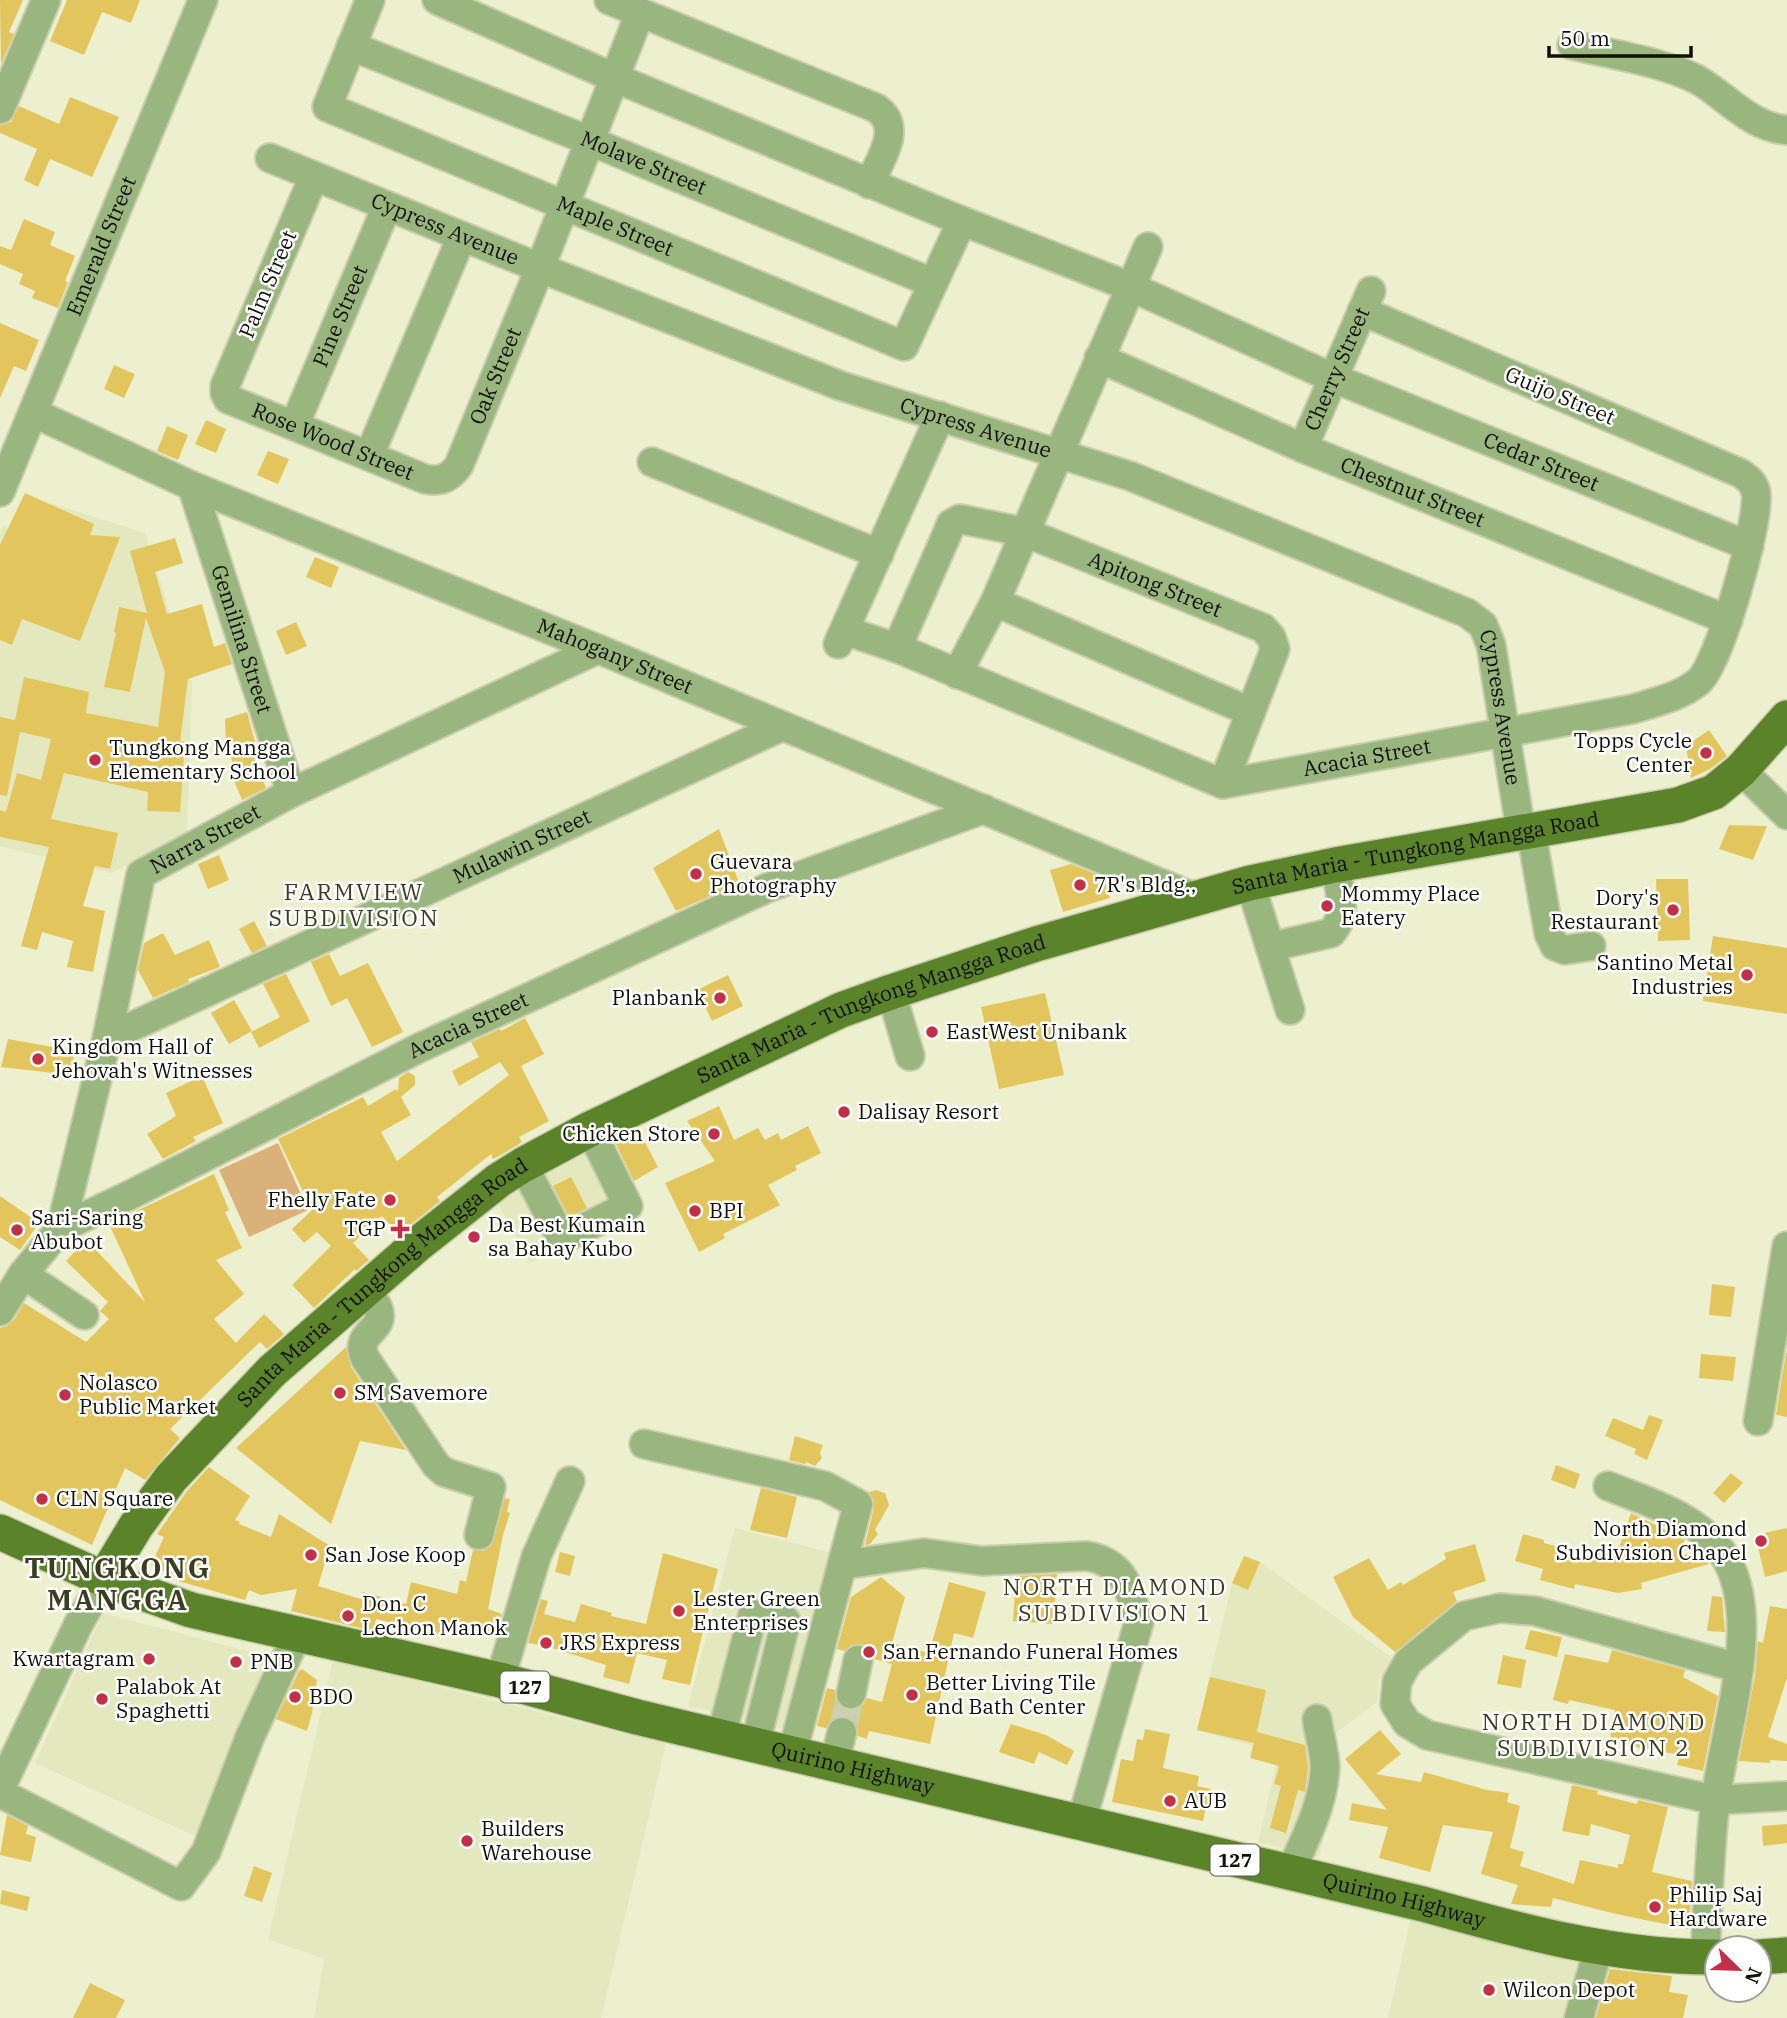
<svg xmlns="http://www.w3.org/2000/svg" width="1787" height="2018" font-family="'IBM Plex Serif',serif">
	<rect width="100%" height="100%" fill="#edf0ce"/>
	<path fill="#e4e8be" d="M51,503L145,533L192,683L187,837L111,873L0,846V533L3,526L37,536Z
		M606,1143L639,1209L530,1263L496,1200Z
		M735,1528L833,1553L789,1730L688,1706Z
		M1245,1556L1260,1562L1395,1660L1379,1679L1377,1702L1331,1737L1326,1829L1319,1857L1258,1842L1276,1765L1250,1758L1252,1746L1197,1730L1232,1583Z
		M103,1613L278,1659L195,1836L35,1763Z
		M333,1660L666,1744L601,2018H314L324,1959L268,1939Z
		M1411,1918L1594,1963L1573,2018H1388Z"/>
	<path fill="#dab17b" d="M278,1143L308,1210L249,1237L219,1170Z"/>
	<path fill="#e3c55e" d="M0,0H23L9,32L14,34L1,64Z
		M67,0H140L131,23L102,12L84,55L50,41Z
		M70,97L119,117L92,177L50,159L38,187L24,180L37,149L0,133V125L11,122L19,106L59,124Z
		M24,219L55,232L50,245L75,256L65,281L68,282L58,308L32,298L35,291L19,284L23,274L0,264V246L11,250Z
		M0,323L39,340L26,371L14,366L0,398Z
		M114,365L135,374L124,398L104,389Z
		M206,420L226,429L216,453L195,444Z
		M167,426L188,435L178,460L157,451Z
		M268,451L289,459L278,484L257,475Z
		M25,493L94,524L90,535L120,537L80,641L22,619L12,645L0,640V545Z
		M175,538L183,563L155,572L167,614L202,604L214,647L225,643L232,664L188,679L180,741L185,742L180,812L147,811L148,792L64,773L51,819L118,833L110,869L95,866L83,906L105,911L93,972L67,967L73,941L42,932L37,950L21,946L49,847L0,837V810L6,812L17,773L41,780L51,739L20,732L7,796L0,795V717L15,720L24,677L89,692L86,713L158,727L165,672L146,618L130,692L104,687L116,633L114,632L119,607L147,613L130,551Z
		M315,557L339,567L331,588L306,577Z
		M296,622L307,646L286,655L276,631Z
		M247,712L259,757L254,759L266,788L242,800L233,778L238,776L226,745L225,719Z
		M1709,730L1727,756L1710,769L1691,778L1686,746Z
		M1729,825L1767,826L1753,860L1719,849Z
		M719,829L738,880L722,891L676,911L653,868Z
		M219,855L229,880L208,889L198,864Z
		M1071,864L1103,877L1110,898L1063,912L1050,870Z
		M1656,879H1688L1690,940L1658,941Z
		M254,921L267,946L252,953L239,929Z
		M163,933L175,955L209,940L220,967L188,979L189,982L153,998L138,970L144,943Z
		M1713,936L1787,948V1014L1703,1001Z
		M329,954L340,976L368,963L403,1032L372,1047L347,998L331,1006L311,962Z
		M286,974L310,1021L259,1048L251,1032L280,1017L263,984Z
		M728,975L743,1006L712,1021L697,990Z
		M1045,993L1064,1075L999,1089L981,1007Z
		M234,1000L252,1031L229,1044L211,1013Z
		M525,1018L544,1054L521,1066L549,1121L519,1137L522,1142L506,1152L493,1159L491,1154L437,1197L440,1201L399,1234L382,1216L353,1243L369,1260L356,1271L355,1269L314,1308L292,1285L331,1246L317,1232L304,1243L292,1229L312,1210L278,1139L363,1097L368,1106L396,1089L398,1092L399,1078L408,1072L415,1076V1085L401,1097L411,1115L381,1132L397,1161L509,1075L500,1062L459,1086L452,1071L479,1057L471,1042L500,1029L501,1031Z
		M8,1039L75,1051L70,1075L1,1067Z
		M202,1076L223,1123L193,1137L196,1141L163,1159L147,1134L176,1116L166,1093Z
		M719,1106L734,1140L758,1128L765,1140L778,1133L781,1140L808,1126L821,1153L795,1166L797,1170L768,1185L780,1205L723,1234L725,1238L699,1252L665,1183L715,1161L687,1121Z
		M638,1129L658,1167L634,1181L614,1140Z
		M214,1174L229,1210L225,1212L242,1248L216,1260L244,1294L214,1319L236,1343L264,1314L284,1334L267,1349L260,1342L170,1429L180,1438L145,1480L125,1468L92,1545L0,1500V1328L7,1326L14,1320L24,1303L86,1342L109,1319L100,1311L108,1302L66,1261L82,1244L89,1251L93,1247L145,1302L109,1224Z
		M571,1177L587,1208L569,1217L553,1186Z
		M0,1196L39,1223L20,1250L0,1237Z
		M1712,1284L1735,1287L1731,1317L1709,1315Z
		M346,1347L351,1367L406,1450L360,1441L331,1524L236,1448Z
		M1786,1353H1787V1417L1776,1415Z
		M1701,1354L1736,1357L1733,1381L1699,1378Z
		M1649,1415L1663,1420L1647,1460L1634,1454L1636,1449L1605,1436L1613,1418L1643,1430Z
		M795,1436L823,1445L820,1453L822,1458L815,1466L806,1462L805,1464L789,1460Z
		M1556,1465L1580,1474L1575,1489L1551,1480Z
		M209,1467L250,1496L235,1520L240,1522L239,1524L271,1537L279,1514L330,1546L318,1586L361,1599L363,1592L406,1604L411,1582L457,1594L460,1580L466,1582L473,1550L483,1551L491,1546L505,1498L510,1499L507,1512L510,1513L503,1535L488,1609L502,1614L496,1634L443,1622L440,1635L376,1619L373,1631L291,1611L297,1589L261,1595L249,1590L245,1600L178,1581L179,1579L151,1565L164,1537L157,1534L187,1491Z
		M1731,1473L1743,1483L1724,1503L1713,1493Z
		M761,1488L797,1497L787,1538L750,1530Z
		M876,1490L885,1493L889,1505L875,1530L878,1534L870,1544L865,1545L874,1508V1500L869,1492Z
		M1631,1513L1685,1539L1679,1556L1700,1552L1709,1564L1641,1583L1642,1589L1618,1593L1575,1584L1574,1589L1540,1580L1543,1569L1515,1561L1523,1534L1544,1540V1543L1596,1557L1597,1552L1616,1557Z
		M1787,1528V1571L1765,1577L1755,1535Z
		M1475,1544L1486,1581L1453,1592L1457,1601L1395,1652L1353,1617L1333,1577L1369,1558L1388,1590L1401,1582L1403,1585L1446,1559L1444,1553Z
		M560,1552L575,1556L570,1576L555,1572Z
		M663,1553L718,1569L690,1685L662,1679L667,1660L637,1653L629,1684L603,1677L606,1665L549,1647L528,1643L541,1599L548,1601L544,1614L575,1622L581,1604L612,1613L611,1616L646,1624Z
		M1244,1556L1260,1562L1248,1590L1232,1583Z
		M1057,1574L1053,1624L1013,1621L1016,1576Z
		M881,1577L905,1597L892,1643L929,1653L949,1582L986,1592L973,1638L954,1633L930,1744L869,1731L867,1739L858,1736V1728L854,1721L845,1716H838L831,1720L826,1728L817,1726L827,1688L835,1690L836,1700L841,1707L847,1710L857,1709L864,1704L867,1698L882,1702L892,1664L874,1659L869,1648L862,1644L852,1645L844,1651L837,1649L851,1597Z
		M1712,1596L1722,1597L1725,1632L1707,1631Z
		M1770,1606L1787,1609V1678L1768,1737L1787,1744V1761L1770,1760V1763L1739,1761L1755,1676L1758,1641L1763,1643Z
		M1530,1630L1562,1637L1557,1657L1525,1649Z
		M1612,1650L1685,1670L1683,1677L1718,1696L1703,1771L1677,1765L1680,1755L1631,1746V1742L1610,1739L1615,1710L1569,1700L1568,1704L1553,1700L1565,1654L1608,1663Z
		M1503,1655L1526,1660L1521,1688L1497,1684Z
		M302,1669L317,1680L312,1713L307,1731L276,1719L299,1671Z
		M1210,1677L1266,1690L1256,1736L1257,1732L1305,1745L1308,1768L1305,1792L1298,1790L1286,1833L1270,1828L1281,1786L1274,1784L1279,1766L1250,1758L1254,1743L1197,1730Z
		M1011,1724L1046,1735L1074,1751L1067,1765L1039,1752L1034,1764L999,1752Z
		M1145,1729L1170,1734L1163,1768L1199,1776L1197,1786L1211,1789L1203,1821L1112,1802L1121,1759L1133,1761L1137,1739L1143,1740Z
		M1380,1730L1401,1754L1376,1774L1421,1782L1424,1772L1487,1790L1509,1793L1507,1802L1520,1806L1510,1848L1524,1852L1520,1866L1574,1884L1580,1860L1618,1868V1864H1623L1630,1835L1591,1824L1589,1836L1562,1831L1572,1785L1598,1791L1597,1794L1637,1804L1638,1800L1668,1807L1652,1872L1692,1881L1689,1929L1616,1914L1553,1898L1551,1907L1511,1904L1518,1885L1481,1874L1493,1832L1443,1825L1430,1872L1379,1858L1388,1827L1349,1820L1352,1803L1387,1810L1345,1759Z
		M7,1815L28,1826L26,1834L36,1837L31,1862L0,1855Z
		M1787,1824V1843L1763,1846L1762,1826Z
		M254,1866L272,1873L262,1902L244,1896Z
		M2,1890L30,1897L27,1911L0,1904Z
		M1610,1969L1672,1976L1669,1992L1688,1995L1683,2018H1596Z
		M90,1983L125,2000L116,2018H73Z"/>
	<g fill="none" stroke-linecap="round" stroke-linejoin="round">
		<path stroke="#cccfb0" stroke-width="28" stroke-dasharray="28 14" stroke-linecap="butt" d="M842,1732L851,1694"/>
		<g stroke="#caccae" stroke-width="32">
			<g id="minor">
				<path id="s1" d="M370,0L327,107L904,346L962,221L1131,287L1333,378L1749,546"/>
				<path d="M437,0L615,78L962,221"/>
				<path d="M609,0L876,108C904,127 880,160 869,184"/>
				<path d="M1572,45C1610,54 1664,62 1698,80C1727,97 1752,128 1787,130"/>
				<path id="s2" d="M351,46L590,141L933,283"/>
				<path d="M0,109L46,0"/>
				<path id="s3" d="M270,158L540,268L841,386L1130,476L1467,613L1483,625L1491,645L1521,832"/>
				<path id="s4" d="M314,176L225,386V393L228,399L425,479C441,482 450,478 459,465L540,268L640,13"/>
				<path id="s5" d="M1099,358L1303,448L1728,620"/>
				<path id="s6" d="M34,413L192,486L598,649L1196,898"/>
				<path id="s7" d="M295,424L387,206"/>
				<path id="s8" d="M1303,448L1371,291"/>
				<path d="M369,456L462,236"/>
				<path d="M652,462L879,554"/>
				<path id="s9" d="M192,486L291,793"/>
				<path id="s10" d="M0,492L203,0"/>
				<path d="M995,602L1251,712"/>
				<path id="s11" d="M849,632L897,648L1223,784L1633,709C1655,702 1680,697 1698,682C1719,666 1760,521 1756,493C1754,483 1748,478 1740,473L1362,311"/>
				<path d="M838,644L940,416"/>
				<path id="s12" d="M897,648L947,534L951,524L960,519L1024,532L1263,628L1271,637L1275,649L1223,784"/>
				<path d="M957,674L995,602L1148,247"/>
				<path d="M1741,770L1787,815"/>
				<path d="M1531,831L1549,934L1555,946L1565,950L1591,946"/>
				<path d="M1250,883L1290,1010"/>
				<path d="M1270,947L1331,933C1349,914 1339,889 1335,865"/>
				<path d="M891,992L910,1056"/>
				<path id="s13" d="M107,1038L783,726"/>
				<path d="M523,1165L562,1239L628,1206L590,1129"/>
				<path id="s14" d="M61,1228L107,1038L141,874L291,793L598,649"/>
				<path d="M23,1274L84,1315"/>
				<path d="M366,1289C370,1295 375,1302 378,1308C387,1332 353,1331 365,1358L436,1465L444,1472L491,1487L479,1535"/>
				<path id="s15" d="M0,1311L23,1274L61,1228L130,1195L419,1048L767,888L984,809"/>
				<path d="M1758,1421L1787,1246"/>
				<path d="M644,1444L825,1486L858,1504L792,1754"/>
				<path d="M1608,1486C1648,1502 1694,1515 1721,1551C1767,1613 1723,1732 1715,1804C1709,1855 1708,1906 1705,1957"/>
				<path d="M842,1565L924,1553L982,1561L1087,1556C1126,1563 1129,1590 1139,1622L1081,1823"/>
				<path d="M1739,1668L1535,1611L1500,1608L1464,1616L1408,1662L1397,1682L1395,1704L1407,1723L1427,1735L1715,1800L1787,1796"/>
				<path d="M500,1680L536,1557L570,1481"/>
				<path d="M851,1694L858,1660"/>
				<path d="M721,1737L753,1614L786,1621L755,1745"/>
				<path d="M834,1764L842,1732"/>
				<path d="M0,1789L78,1625L104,1579"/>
				<path d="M0,1793L181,1886L206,1852L249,1739L290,1650L294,1632"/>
				<path d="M1290,1873C1305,1839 1323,1806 1325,1768C1325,1752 1319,1735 1317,1719"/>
				<path d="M1579,2018L1599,1946"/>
			</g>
		</g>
		<g stroke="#caccae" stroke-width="38">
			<g id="major">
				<path id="s16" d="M0,1532L104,1579L191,1610L500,1680L637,1717L1423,1904C1519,1931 1616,1958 1717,1957"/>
				<path id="s17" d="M104,1579L136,1526L171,1478L272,1371L418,1244L499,1180L523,1165L590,1129L841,1010L891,992L1036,944L1250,883L1335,865L1678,805L1714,792L1741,770L1787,718"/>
				<path d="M1759,1957L1787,1955"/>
			</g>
		</g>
		<use href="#minor" stroke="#99b67e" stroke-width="28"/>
		<use href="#major" stroke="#5b832a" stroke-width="35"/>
	</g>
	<g fill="#c13046" stroke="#fff" stroke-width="2.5">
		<circle cx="1706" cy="753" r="7"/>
		<circle cx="95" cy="760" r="7"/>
		<circle cx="696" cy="874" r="7"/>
		<circle cx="1080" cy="885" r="7"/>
		<circle cx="1327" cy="906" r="7"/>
		<circle cx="1673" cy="910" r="7"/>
		<circle cx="1747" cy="975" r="7"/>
		<circle cx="720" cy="998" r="7"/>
		<circle cx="932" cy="1032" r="7"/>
		<circle cx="38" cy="1059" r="7"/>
		<circle cx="844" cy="1112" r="7"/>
		<circle cx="714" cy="1134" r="7"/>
		<circle cx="390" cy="1200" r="7"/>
		<circle cx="695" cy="1211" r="7"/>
		<path d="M396.5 1218.5h7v7h7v7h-7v7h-7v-7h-7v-7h7z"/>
		<circle cx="17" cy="1230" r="7"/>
		<circle cx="474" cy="1237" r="7"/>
		<circle cx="340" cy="1393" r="7"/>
		<circle cx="65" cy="1395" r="7"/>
		<circle cx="42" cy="1499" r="7"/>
		<circle cx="1761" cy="1541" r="7"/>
		<circle cx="311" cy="1555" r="7"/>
		<circle cx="679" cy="1611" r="7"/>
		<circle cx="348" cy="1616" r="7"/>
		<circle cx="546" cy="1643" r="7"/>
		<circle cx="869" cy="1652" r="7"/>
		<circle cx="149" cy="1659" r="7"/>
		<circle cx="236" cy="1662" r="7"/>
		<circle cx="912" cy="1695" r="7"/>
		<circle cx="295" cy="1697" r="7"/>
		<circle cx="102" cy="1699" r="7"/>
		<circle cx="1170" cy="1801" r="7"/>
		<circle cx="467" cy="1841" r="7"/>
		<circle cx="1655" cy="1907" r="7"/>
		<circle cx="1489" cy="1990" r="7"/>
	</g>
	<g text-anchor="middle" stroke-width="5" stroke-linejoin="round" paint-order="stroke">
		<g fill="#fff" stroke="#585851" stroke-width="2">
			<rect x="500.5" y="1671.5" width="49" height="31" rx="5"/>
			<rect x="1210.5" y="1844.5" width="49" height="31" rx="5"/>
		</g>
		<g font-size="19" font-weight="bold" fill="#101106">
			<text x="525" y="1694">127</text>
			<text x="1235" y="1867">127</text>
		</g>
		<g font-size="21" fill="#101106" stroke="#fff">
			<text dy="7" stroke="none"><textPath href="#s2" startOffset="315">Molave Street</textPath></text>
			<text dy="7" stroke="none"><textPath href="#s1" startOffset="427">Maple Street</textPath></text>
			<text dy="7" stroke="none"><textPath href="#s3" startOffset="189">Cypress Avenue</textPath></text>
			<text dy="7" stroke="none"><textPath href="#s10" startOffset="266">Emerald Street</textPath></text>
			<text transform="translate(268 284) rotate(-67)" y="7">Palm Street</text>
			<text dy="7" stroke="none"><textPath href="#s7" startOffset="117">Pine Street</textPath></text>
			<text dy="7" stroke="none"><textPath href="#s8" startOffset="86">Cherry Street</textPath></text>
			<text dy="7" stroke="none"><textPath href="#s4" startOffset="590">Oak Street</textPath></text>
			<text transform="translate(1560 396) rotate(23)" y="7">Guijo Street</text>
			<text dy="7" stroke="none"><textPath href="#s3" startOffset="756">Cypress Avenue</textPath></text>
			<text dy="7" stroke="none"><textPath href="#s4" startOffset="355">Rose Wood Street</textPath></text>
			<text dy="7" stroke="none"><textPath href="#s1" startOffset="1505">Cedar Street</textPath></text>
			<text dy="7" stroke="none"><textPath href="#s5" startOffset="341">Chestnut Street</textPath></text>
			<text dy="7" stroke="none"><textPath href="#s12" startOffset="352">Apitong Street</textPath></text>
			<text dy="7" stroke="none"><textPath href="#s9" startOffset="161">Gemilina Street</textPath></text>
			<text dy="7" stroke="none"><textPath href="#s6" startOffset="630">Mahogany Street</textPath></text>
			<text dy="7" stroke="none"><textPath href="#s3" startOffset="1386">Cypress Avenue</textPath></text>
			<text dy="7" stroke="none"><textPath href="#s11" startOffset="550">Acacia Street</textPath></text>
			<text dy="7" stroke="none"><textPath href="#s14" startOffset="436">Narra Street</textPath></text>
			<text dy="7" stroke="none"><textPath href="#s13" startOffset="457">Mulawin Street</textPath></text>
			<text dy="7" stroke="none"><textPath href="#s17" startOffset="1544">Santa Maria - Tungkong Mangga Road</textPath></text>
			<text dy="7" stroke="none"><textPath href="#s17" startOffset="976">Santa Maria - Tungkong Mangga Road</textPath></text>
			<text dy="7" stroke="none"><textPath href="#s15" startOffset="558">Acacia Street</textPath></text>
			<text dy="7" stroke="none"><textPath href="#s17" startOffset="410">Santa Maria - Tungkong Mangga Road</textPath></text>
			<text dy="7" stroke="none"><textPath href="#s16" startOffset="887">Quirino Highway</textPath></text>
			<text dy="7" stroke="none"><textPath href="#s16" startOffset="1454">Quirino Highway</textPath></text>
		</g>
		<g font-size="21" fill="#101106" stroke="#fff" text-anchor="start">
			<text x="1692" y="748" text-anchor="end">Topps Cycle<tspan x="1692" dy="24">Center</tspan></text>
			<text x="109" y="755">Tungkong Mangga<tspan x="109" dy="24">Elementary School</tspan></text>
			<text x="710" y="869">Guevara<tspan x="710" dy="24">Photography</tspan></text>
			<text x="1094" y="892">7R's Bldg.,</text>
			<text x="1341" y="901">Mommy Place<tspan x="1341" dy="24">Eatery</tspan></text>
			<text x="1659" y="905" text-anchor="end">Dory's<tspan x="1659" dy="24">Restaurant</tspan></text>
			<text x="1733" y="970" text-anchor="end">Santino Metal<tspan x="1733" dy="24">Industries</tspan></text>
			<text x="706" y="1005" text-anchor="end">Planbank</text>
			<text x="946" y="1039">EastWest Unibank</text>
			<text x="52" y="1054">Kingdom Hall of<tspan x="52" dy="24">Jehovah's Witnesses</tspan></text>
			<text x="858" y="1119">Dalisay Resort</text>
			<text x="700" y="1141" text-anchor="end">Chicken Store</text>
			<text x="376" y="1207" text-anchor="end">Fhelly Fate</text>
			<text x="709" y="1218">BPI</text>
			<text x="31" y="1225">Sari-Saring<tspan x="31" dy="24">Abubot</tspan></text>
			<text x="488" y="1232">Da Best Kumain<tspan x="488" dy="24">sa Bahay Kubo</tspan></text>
			<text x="386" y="1236" text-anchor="end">TGP</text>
			<text x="79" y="1390">Nolasco<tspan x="79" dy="24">Public Market</tspan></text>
			<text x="354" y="1400">SM Savemore</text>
			<text x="56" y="1506">CLN Square</text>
			<text x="1747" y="1536" text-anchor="end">North Diamond<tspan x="1747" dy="24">Subdivision Chapel</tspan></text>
			<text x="325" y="1562">San Jose Koop</text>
			<text x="693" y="1606">Lester Green<tspan x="693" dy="24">Enterprises</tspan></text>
			<text x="362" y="1611">Don. C<tspan x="362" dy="24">Lechon Manok</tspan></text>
			<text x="560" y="1650">JRS Express</text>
			<text x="883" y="1659">San Fernando Funeral Homes</text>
			<text x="135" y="1666" text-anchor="end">Kwartagram</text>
			<text x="250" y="1669">PNB</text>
			<text x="926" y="1690">Better Living Tile<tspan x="926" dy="24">and Bath Center</tspan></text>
			<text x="116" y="1694">Palabok At<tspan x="116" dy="24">Spaghetti</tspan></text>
			<text x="309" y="1704">BDO</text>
			<text x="1184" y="1808">AUB</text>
			<text x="481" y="1836">Builders<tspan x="481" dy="24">Warehouse</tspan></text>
			<text x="1669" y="1902">Philip Saj<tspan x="1669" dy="24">Hardware</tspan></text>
			<text x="1503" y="1997">Wilcon Depot</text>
		</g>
		<g font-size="23" letter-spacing="2" fill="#3b3d21" stroke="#fff">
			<text x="354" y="900">FARMVIEW<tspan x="354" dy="26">SUBDIVISION</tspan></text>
			<text x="1115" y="1595">NORTH DIAMOND<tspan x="1115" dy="26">SUBDIVISION 1</tspan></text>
			<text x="1594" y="1730">NORTH DIAMOND<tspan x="1594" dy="26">SUBDIVISION 2</tspan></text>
		</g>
		<g font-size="28" font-weight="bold" letter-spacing="2" fill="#3b3d21" stroke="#fff">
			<text x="118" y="1578">TUNGKONG<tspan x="118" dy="32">MANGGA</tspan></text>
		</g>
	</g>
	<g transform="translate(1738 1969) rotate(113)"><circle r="33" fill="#ffffff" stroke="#9fa09b" stroke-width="2"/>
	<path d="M0-5L12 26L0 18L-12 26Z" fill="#c13046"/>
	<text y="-10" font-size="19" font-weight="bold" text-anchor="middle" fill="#101106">N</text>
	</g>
	<path d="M1549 46v10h142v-10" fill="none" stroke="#101106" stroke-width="3.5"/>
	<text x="1560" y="46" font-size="21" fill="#101106" stroke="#ffffff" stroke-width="5" paint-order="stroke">50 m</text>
</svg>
